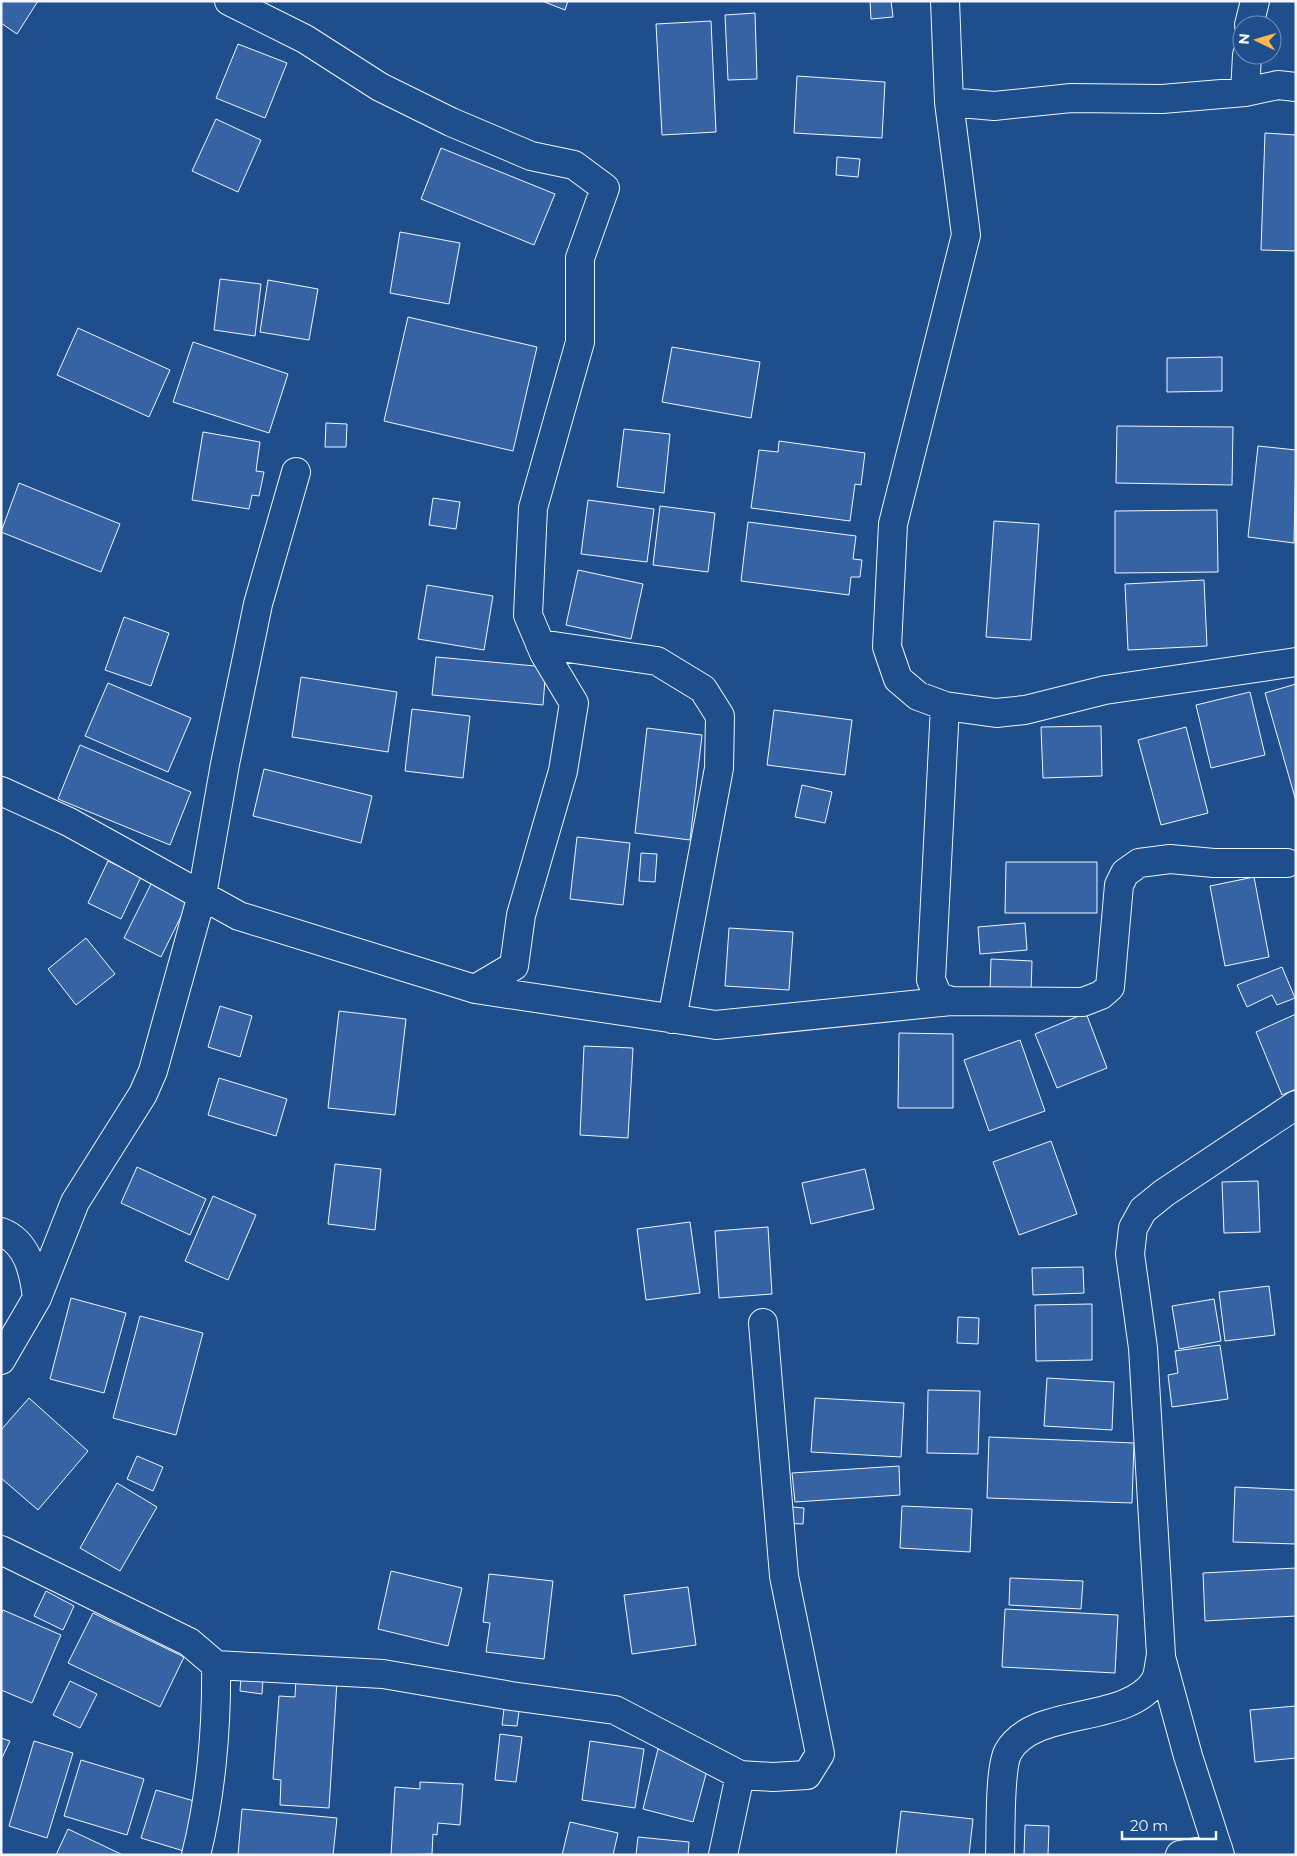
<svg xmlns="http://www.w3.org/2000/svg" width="1297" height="1856" font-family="Montserrat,sans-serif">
	<rect width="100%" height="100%" fill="#1f4e8c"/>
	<path fill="#3563a3" stroke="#f2f6ff" d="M1,1H38L17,34L1,23Z
		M542,1H568L565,10Z
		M870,1H891L893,17L871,19Z
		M755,13L757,79L728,80L725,15Z
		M711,21L716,132L662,135L656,24Z
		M238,44L287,63L265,118L216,98Z
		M797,76L885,82L882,138L794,133Z
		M216,119L261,140L238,192L192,171Z
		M1265,133L1296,135V251L1261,250Z
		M441,148L555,194L534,245L421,199Z
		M837,157L860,159L858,177L836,175Z
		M400,232L460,243L449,304L390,293Z
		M220,279L261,284L255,336L214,330Z
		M268,280L318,289L309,340L260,332Z
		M408,317L537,347L513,451L384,421Z
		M78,328L170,370L149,417L57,375Z
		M193,342L288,374L269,433L173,402Z
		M672,347L760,362L751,418L662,402Z
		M1222,357V391L1167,392V358Z
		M326,423L347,424L346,447H325Z
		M1117,426L1233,427L1232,485L1116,483Z
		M624,429L670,434L664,493L617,487Z
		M203,432L260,442L256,471L264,472L259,496L252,495L249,509L192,500Z
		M779,441L865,453L861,485L855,484L850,521L751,508L759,450L778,452Z
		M1258,446L1296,450L1294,543L1248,537Z
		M19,483L120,524L101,572L1,532Z
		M433,498L460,502L456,529L429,525Z
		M588,500L654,509L647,562L581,554Z
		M660,506L715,513L708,572L653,565Z
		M1217,510L1218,572L1115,573V511Z
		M994,521L1039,524L1031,640L986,637Z
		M748,522L856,536L853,559L862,560L860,577H851L849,595L741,581Z
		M578,570L643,584L631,639L566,625Z
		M1204,580L1207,646L1128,650L1125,584Z
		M427,585L493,596L484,650L418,639Z
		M124,617L169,633L151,686L105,670Z
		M436,657L546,667L543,705L432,695Z
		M301,677L397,692L388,752L292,737Z
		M108,683L191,718L168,772L85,736Z
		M1296,684V801L1265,693Z
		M1250,692L1265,755L1211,768L1196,705Z
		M412,709L470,716L463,778L405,771Z
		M774,710L852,720L845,775L767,765Z
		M1101,726L1102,776L1043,778L1041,727Z
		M1186,727L1208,813L1161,825L1138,740Z
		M647,728L702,735L690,840L635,833Z
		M80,745L191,792L170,845L58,799Z
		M264,769L372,796L361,843L253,816Z
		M802,785L832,792L825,823L795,817Z
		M577,837L630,843L623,905L570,899Z
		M641,853L657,854L655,882L639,881Z
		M108,861L141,877L121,919L88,903Z
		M1006,862H1097V913H1005Z
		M1254,877L1269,957L1225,966L1210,886Z
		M154,878L191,896L161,957L124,938Z
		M1025,923L1027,950L980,954L978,927Z
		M729,928L793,932L789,990L725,986Z
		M86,938L115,974L76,1005L48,969Z
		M991,959L1032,961L1031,993L990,992Z
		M1282,967L1295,998L1277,1005L1272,995L1247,1007L1237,985Z
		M220,1006L252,1016L240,1057L208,1047Z
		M339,1011L406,1019L395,1115L328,1108Z
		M1086,1013L1107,1068L1057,1088L1035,1034Z
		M1296,1014V1089L1282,1095L1256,1032Z
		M899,1033L953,1034V1108H898Z
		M1020,1040L1045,1111L989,1131L964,1060Z
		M584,1046L633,1048L628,1138L580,1135Z
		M219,1078L287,1099L276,1136L208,1115Z
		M1051,1141L1077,1214L1019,1235L993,1162Z
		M335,1164L381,1169L375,1230L328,1224Z
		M137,1167L206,1199L190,1235L121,1203Z
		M865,1169L874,1209L811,1224L802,1183Z
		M1258,1181L1260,1232L1224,1233L1222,1182Z
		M213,1196L256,1215L228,1280L185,1261Z
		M690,1222L700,1293L646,1300L637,1229Z
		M768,1227L772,1294L719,1298L715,1231Z
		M1083,1267L1084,1293L1033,1295L1032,1268Z
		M1269,1286L1275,1335L1225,1341L1219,1292Z
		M71,1298L126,1313L104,1393L50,1379Z
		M1214,1299L1221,1341L1179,1349L1172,1306Z
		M1092,1304V1360L1036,1361L1035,1305Z
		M140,1316L203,1333L176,1435L113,1418Z
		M958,1317L979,1318L978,1344L957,1343Z
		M1220,1345L1228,1399L1172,1407L1168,1375L1178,1373L1175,1351Z
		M1047,1378L1114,1382L1112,1430L1044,1426Z
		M928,1390L980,1391L978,1454L927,1453Z
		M29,1398L88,1451L38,1510L1,1478V1430Z
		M815,1398L904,1403L901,1457L811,1452Z
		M989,1437L1134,1443L1132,1503L987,1498Z
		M137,1456L163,1467L153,1491L127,1479Z
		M899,1466L900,1495L795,1502L792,1473Z
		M117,1483L157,1507L120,1571L80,1548Z
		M1235,1487L1296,1490V1544L1233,1542Z
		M782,1506L804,1508L803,1524L780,1523Z
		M902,1506L972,1509L970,1552L900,1548Z
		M1296,1568V1616L1205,1621L1203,1573Z
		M391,1571L462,1588L448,1646L378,1629Z
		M489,1574L553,1581L544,1659L486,1652L490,1623L483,1622Z
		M1010,1578L1083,1581L1081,1609L1009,1605Z
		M688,1587L696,1645L632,1654L624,1595Z
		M46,1591L74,1606L63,1630L34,1616Z
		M1005,1609L1118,1615L1115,1673L1002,1667Z
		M3,1610L61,1635L32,1703L1,1690V1615Z
		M93,1613L184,1657L160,1707L68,1663Z
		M241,1677L263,1679L262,1694L240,1691Z
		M296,1678L337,1681L329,1808L280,1805L281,1780L273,1779L279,1696L295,1697Z
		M70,1681L97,1694L80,1728L53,1715Z
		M1296,1706V1758L1255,1762L1250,1710Z
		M504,1709L519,1711L517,1726L502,1725Z
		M500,1734L522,1737L516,1782L495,1780Z
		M1,1738L10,1741L1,1760Z
		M34,1741L73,1753L47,1838L9,1826Z
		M590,1741L644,1749L635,1808L582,1800Z
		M658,1749L709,1763L693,1822L643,1809Z
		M81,1760L144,1779L127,1835L64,1816Z
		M420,1782L463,1784L460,1825L438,1823L437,1835L433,1834L432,1854L391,1855L395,1787L420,1789Z
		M156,1790L201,1803L187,1852L141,1838Z
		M242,1809L337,1818L333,1855H238Z
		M901,1811L973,1819L969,1855H896Z
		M570,1822L618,1833L613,1855H562Z
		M1025,1825L1049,1826L1048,1855H1024Z
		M68,1829L123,1855H56Z
		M638,1837L689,1842L688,1855H636Z"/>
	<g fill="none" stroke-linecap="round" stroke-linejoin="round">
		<g stroke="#f2f6ff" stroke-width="30">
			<path id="minor" d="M229,1L305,39L380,87L451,122L531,156L574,165L605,188L580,258V342L533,508L528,615L544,653L574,703L563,771L521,915L514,966L475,989
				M945,1L949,102L994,106L1071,98L1162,99L1245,92L1278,85L1296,87
				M1249,25L1255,1
				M1245,92L1247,55
				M949,102L966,235L893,524L887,647L898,679L918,696L945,706L996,713L1025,710L1105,690L1296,662
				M540,644L657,661L703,689L720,716L719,768L672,1019
				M945,706L931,980L938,996L951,1001L1083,1002L1101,995L1110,987L1119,885L1125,873L1139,863L1170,859L1214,863H1287
				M1,791L69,822L239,916L475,989L716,1025L951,1001
				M1,1232C28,1242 34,1273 37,1298
				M1,1360L37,1298L75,1202L143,1094L153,1071L202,895L225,764L258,604L296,472
				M1,1550L189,1642L216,1665C217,1726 211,1796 196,1855
				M1161,1657L1188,1756L1220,1855
				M216,1665L383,1674L511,1696L615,1710L740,1775
				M723,1855L740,1775L773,1777L807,1775L820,1754L784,1576L763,1323
				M1000,1855C1001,1833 999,1769 1008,1752C1033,1706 1127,1725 1155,1681C1159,1674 1159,1663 1161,1655L1143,1348L1130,1254L1133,1228L1143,1210L1164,1193L1296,1105
				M1180,1855L1218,1848"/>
		</g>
		<use href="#minor" stroke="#1f4e8c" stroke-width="28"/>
	</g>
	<rect width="1297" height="1856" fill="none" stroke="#f2f6ff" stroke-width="5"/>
	<g transform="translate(1257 40) rotate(275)"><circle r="24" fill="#1f4e8c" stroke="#7391ba"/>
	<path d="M0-4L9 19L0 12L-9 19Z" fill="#ffb74d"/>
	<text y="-8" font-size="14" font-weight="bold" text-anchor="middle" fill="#f2f6ff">N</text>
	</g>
	<path d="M1122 1831v8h94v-8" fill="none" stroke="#f2f6ff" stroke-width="2.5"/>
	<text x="1130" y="1831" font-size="15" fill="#f2f6ff" stroke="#1f4e8c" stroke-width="4" paint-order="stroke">20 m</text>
</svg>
